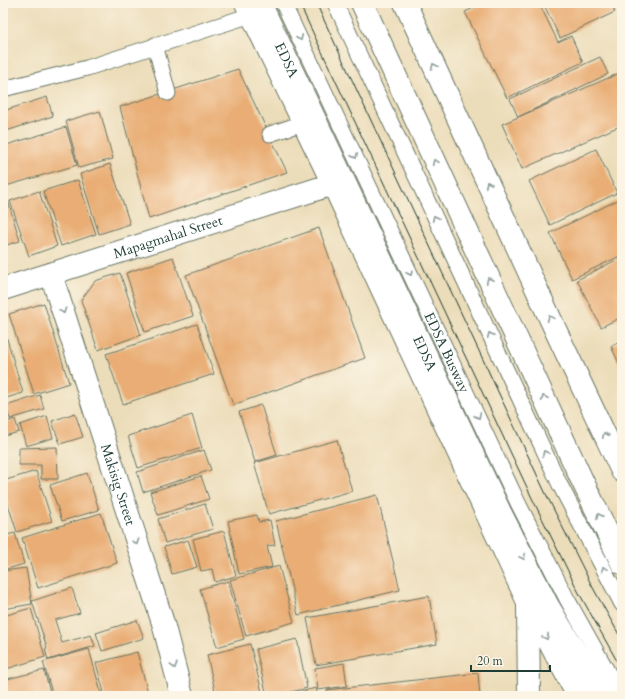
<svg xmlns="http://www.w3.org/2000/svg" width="625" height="699" font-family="Cardo,serif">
	<rect width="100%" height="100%" fill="#fcf5e5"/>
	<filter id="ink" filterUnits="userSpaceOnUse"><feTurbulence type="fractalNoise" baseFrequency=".025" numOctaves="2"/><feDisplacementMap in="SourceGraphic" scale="8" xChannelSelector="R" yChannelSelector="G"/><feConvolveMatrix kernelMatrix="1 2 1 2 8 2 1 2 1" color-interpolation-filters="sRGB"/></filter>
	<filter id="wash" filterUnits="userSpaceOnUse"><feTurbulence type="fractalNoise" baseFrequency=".012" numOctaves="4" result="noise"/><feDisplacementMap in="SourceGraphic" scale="16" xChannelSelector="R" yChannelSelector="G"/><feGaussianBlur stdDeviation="0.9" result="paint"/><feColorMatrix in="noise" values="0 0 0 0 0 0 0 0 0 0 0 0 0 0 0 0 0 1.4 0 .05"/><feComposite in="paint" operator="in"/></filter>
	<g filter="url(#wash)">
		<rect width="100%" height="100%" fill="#ecddba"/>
		<g id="blocks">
			<path fill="#e9ad74" d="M485,3H539L558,42L571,36L583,62L507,98L465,12Z
				M543,3H611L615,12L560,38Z
				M600,57L608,74L518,117L510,99Z
				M238,69L287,172L149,219L120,107Z
				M622,72V125L522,169L502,124Z
				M47,97L53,116L3,132V111Z
				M100,111L113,159L79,168L66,121Z
				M66,127L77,165L6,186L3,178V146Z
				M596,149L617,193L550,225L529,181Z
				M110,164L130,224L99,234L80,174Z
				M78,180L96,234L61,246L43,191Z
				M39,191L57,246L29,256L10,201Z
				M620,199L622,203V255L572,279L550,233Z
				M8,201L20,241L3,246V203Z
				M319,228L365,358L233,405L186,275Z
				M173,257L193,316L145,332L126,273Z
				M622,257V317L601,327L577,280Z
				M120,273L141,335L98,350L81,300L95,281Z
				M44,303L69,383L34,394L9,314Z
				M197,324L214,374L123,404L106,354Z
				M5,332L23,393L3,399V333Z
				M622,341V370L611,346Z
				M40,395L44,409L10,419L6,406Z
				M261,405L277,455L255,462L239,412Z
				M75,413L83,437L60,444L52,421Z
				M192,415L202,448L138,468L128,436Z
				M47,416L53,438L26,446L20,425Z
				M15,419L19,432L4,436L3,423Z
				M337,440L352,491L269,514L254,463Z
				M57,447L58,479H41V465H19V448Z
				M204,450L211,470L143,492L137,472Z
				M36,471L52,521L17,532L3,489V481Z
				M87,473L99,510L62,521L50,485Z
				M201,476L209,499L158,515L150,492Z
				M377,495L400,590L298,615L276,521Z
				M205,504L213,529L165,543L158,519Z
				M101,513L117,563L38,588L22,538Z
				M257,515L259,522L270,520L275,545L267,546L272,567L239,574L228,521Z
				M224,531L236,576L215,582L212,569L201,571L193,539Z
				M15,533L24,564L3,570V536Z
				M188,540L197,567L172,574L164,547Z
				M279,566L294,622L246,636L230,580Z
				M26,568L32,604L3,609V571Z
				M228,581L244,639L217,647L200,589Z
				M72,588L80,613L55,620L62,643L91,635L95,646L48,660L45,649L47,648L32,601Z
				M429,596L437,644L316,665L307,618Z
				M31,608L45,657L3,670V616Z
				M137,620L144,638L102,651L96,633Z
				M297,639L307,688L276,696H267L256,649Z
				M250,644L263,696H216L207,655Z
				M89,649L102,696H53L43,662Z
				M137,652L149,696H105L96,663Z
				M344,663L347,686L318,690L315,668Z
				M44,670L51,696H3V680Z
				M478,673L480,696H327V690Z
				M316,688L318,696H287V695Z"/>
		</g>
	</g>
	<g filter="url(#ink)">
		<use href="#blocks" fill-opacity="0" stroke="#677563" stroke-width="1"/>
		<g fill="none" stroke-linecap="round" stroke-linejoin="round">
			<g stroke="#677563" stroke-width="17">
				<g id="service">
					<path id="s1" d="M283,3L518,503L567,599L621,696"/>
					<path d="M335,3L560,485L622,604"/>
					<path d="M155,45L168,93"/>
					<path d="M3,89L87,68L251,15"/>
					<path d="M270,134L303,123"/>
				</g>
			</g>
			<g stroke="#677563" stroke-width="24">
				<g id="minor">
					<path id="s2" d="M51,274L163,623L182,696"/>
				</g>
			</g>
			<g stroke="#677563" stroke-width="24">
				<g id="tertiary">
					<path id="s3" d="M3,289L333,184"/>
				</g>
			</g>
			<g stroke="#677563" stroke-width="24">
				<path id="primary" d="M246,3L333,184L528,602L578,696
					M405,3L555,329L622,471
					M528,606L529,696"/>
			</g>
			<g stroke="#677563" stroke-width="24">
				<g id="trunk">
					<path id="s4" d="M260,3L500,512L548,606L602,696"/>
					<path d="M362,3L581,478L622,563"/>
				</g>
			</g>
			<use href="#service" stroke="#fff" stroke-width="15"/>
			<use href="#minor" stroke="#fff" stroke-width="22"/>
			<use href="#tertiary" stroke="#fff" stroke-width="22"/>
			<use href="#primary" stroke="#fff" stroke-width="22"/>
			<use href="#trunk" stroke="#fff" stroke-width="22"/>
			<path stroke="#1f3d34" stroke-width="1" d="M299,3L532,498L579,593L622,670
				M316,3L545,492L592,586L622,640"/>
		</g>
		<defs><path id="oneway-chevron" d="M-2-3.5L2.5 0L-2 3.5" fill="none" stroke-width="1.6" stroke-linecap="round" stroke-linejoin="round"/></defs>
		<g stroke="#8f9e9a">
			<use href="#oneway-chevron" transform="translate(300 38) rotate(65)"/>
			<use href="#oneway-chevron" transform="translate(434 66) rotate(-115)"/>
			<use href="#oneway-chevron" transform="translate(355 156) rotate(65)"/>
			<use href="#oneway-chevron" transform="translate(435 162) rotate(-115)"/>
			<use href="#oneway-chevron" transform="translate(488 184) rotate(-115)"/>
			<use href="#oneway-chevron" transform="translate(435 218) rotate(-115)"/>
			<use href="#oneway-chevron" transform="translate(410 273) rotate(65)"/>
			<use href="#oneway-chevron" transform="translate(489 280) rotate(-115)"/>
			<use href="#oneway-chevron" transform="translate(63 311) rotate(72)"/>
			<use href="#oneway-chevron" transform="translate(550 318) rotate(-114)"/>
			<use href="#oneway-chevron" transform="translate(490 335) rotate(-115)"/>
			<use href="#oneway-chevron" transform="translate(544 398) rotate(-115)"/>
			<use href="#oneway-chevron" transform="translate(478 416) rotate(65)"/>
			<use href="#oneway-chevron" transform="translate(605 435) rotate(-115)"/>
			<use href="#oneway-chevron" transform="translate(545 453) rotate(-115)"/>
			<use href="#oneway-chevron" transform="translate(599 516) rotate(-116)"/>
			<use href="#oneway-chevron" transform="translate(136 542) rotate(72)"/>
			<use href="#oneway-chevron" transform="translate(523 557) rotate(63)"/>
			<use href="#oneway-chevron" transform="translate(604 569) rotate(-117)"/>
			<use href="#oneway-chevron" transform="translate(546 637) rotate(62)"/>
			<use href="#oneway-chevron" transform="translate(174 666) rotate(75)"/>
		</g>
	</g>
	<g text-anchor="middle" stroke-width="3.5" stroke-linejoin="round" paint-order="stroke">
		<g font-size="14" fill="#1f3d34" stroke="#fcf5e5">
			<text dy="5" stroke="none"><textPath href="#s4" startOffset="63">EDSA</textPath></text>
			<text dy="5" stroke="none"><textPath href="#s3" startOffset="173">Mapagmahal Street</textPath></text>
			<text dy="5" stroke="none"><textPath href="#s1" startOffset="386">EDSA Busway</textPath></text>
			<text dy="5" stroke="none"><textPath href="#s4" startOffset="387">EDSA</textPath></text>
			<text dy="5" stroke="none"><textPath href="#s2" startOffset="221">Makisig Street</textPath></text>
		</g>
	</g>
	<rect width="625" height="699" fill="none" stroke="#fcf5e5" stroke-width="16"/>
	<path d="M471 665v6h79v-6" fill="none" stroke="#1f3d34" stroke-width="2"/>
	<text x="477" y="665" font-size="12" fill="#1f3d34" stroke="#fcf5e5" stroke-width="3" paint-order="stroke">20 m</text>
</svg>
